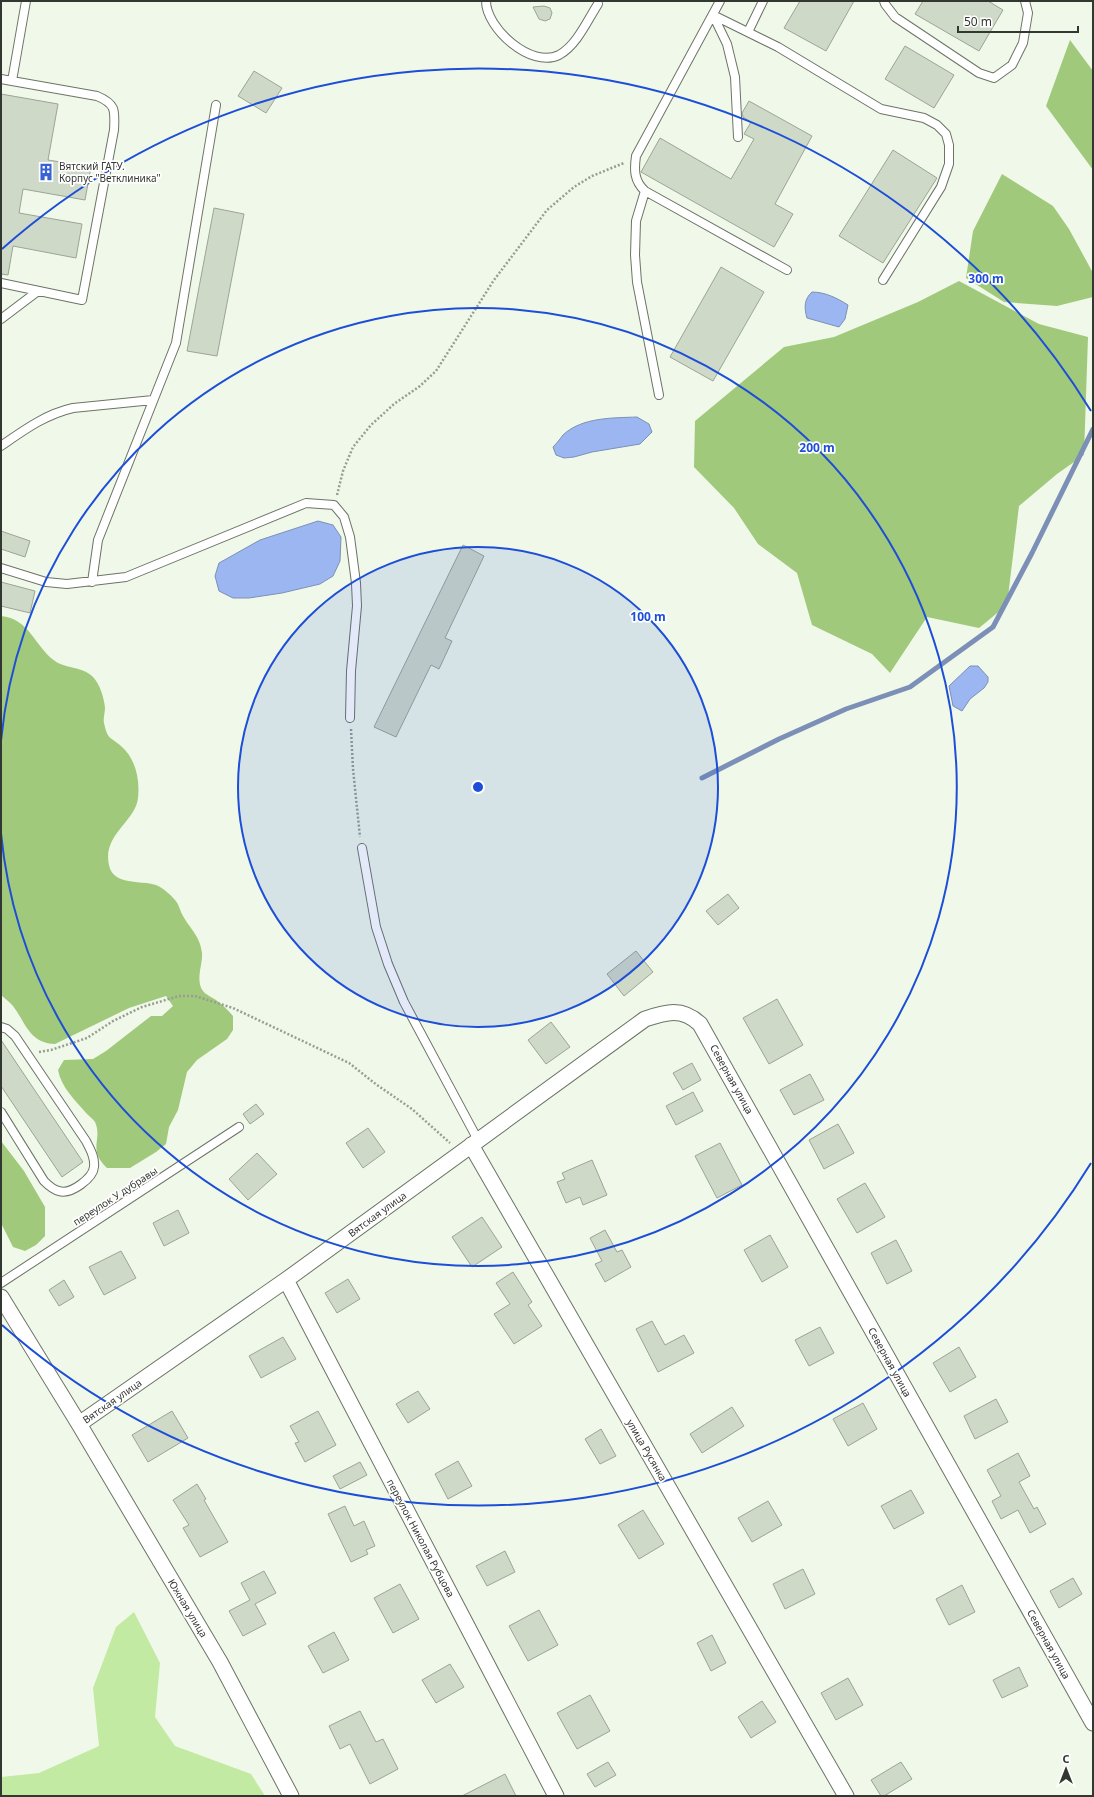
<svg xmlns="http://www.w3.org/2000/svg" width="1094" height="1797" font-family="'Noto Sans',sans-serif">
	<rect width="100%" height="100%" fill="#f0f9e9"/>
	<path fill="#c2eaa2" d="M134,1612L160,1663L155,1717L175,1746L251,1774L265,1796H1V1777L39,1773L99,1746L93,1688L116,1627Z"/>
	<path fill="#a0c97b" d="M1070,40L1093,71V170L1046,106Z
		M1002,174L1053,206L1069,229L1093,273V297L1057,306L1004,302L966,278L973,231Z
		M959,281L1039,324L1088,337L1084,455L1057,474L1019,506L1007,605L979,628L927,617L890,673L872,654L812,625L797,573L758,544L734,508L694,467L695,421L784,347L834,337L918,302Z
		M1,616C29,618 35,647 55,661C66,669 82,666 93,677C100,684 104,698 105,708C105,713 103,718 104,723C108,741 110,736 121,746C136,759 140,780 138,798C136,821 102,835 109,865C113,886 141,880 156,885C163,888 170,894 175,900C179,904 180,911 183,916C191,930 200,936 202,953C203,964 195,981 203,991C206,995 212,997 216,1000C223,1005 228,1010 233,1016V1030L227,1039L197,1060L187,1072L178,1110L169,1127L166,1144L156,1152L130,1168H107C87,1149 103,1140 95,1122C93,1119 89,1116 86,1113C75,1100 61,1087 58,1070L64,1060L93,1059L106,1051L151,1016H162L173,1006L166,996L129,1008L55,1044C29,1043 26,1023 13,1006C10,1002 5,999 1,995Z
		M1,1141L24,1171L45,1207V1236L36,1245L25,1251L13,1247L1,1223Z"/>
	<path fill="#9bb6f1" stroke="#7c90b7" d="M812,292C825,292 837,298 848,305L845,319L839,327L807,318C804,308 804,299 812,292Z
		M637,417L649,424L652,432L640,444L592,452L574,457L564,458L556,455L553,447C557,443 560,439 563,435C582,417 613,418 637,417Z
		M318,521L333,525L341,537L340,561L333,576L320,584L282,593L249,598H233L219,591L215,576L219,563L260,540Z
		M970,666H978L988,677V682L984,688L970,699L962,711L953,706L949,686Z"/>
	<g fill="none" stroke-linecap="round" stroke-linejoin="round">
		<path stroke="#7c90b7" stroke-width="5" d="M702,778L779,739L846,709L910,687L993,627L1032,553L1093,429"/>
	</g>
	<path fill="#cfd9c8" stroke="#9ca595" d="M800,1H854L826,51L784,28Z
		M923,1H988L1003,10L979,51L915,14Z
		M544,6L550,8L552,13L550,19L545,21L539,19L533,7Z
		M905,46L954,75L934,108L885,79Z
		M254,71L282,88L266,113L238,96Z
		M1,94L58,104L48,160L91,167L85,200L23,189L19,213L82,224L76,258L13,246L8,275L1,274Z
		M749,101L812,136L775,204L793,214L774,247L641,172L660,138L731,179L754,139L744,134L751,122L743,117L742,113Z
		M893,150L937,178L883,263L839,236Z
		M214,208L244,214L217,356L187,351Z
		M721,267L764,292L713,381L670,357Z
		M1,531L30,541L25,557L1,549Z
		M463,545L484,556L445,638L452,641L439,669L431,665L396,737L374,727Z
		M1,582L35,591L30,613L1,606Z
		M728,894L739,908L718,925L706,911Z
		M636,951L653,972L624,996L607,974Z
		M777,999L803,1045L769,1064L743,1018Z
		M551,1022L570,1047L546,1064L528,1040Z
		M1,1040L83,1162L62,1177L1,1086Z
		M692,1063L701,1080L683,1090L673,1073Z
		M810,1074L824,1100L794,1115L780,1090Z
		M693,1092L703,1111L676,1125L666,1106Z
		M256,1104L264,1114L250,1124L243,1114Z
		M838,1124L854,1153L824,1169L809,1140Z
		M368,1128L385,1152L363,1168L346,1143Z
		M720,1143L742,1185L717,1198L695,1156Z
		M257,1153L277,1174L248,1200L229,1179Z
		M592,1160L607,1195L583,1205L580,1197L566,1203L557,1182L565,1179L562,1173Z
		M865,1183L885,1217L857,1233L837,1199Z
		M178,1210L189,1233L164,1246L153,1223Z
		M482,1217L502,1247L472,1267L452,1237Z
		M605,1230L617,1252L622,1250L631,1267L605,1282L595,1264L602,1261L590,1238Z
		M770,1235L788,1267L762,1282L744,1250Z
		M896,1240L912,1271L887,1284L871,1253Z
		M121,1251L136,1278L104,1295L89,1267Z
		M513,1272L532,1302L528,1305L542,1326L514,1344L494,1314L510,1304L496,1283Z
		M348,1279L360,1299L337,1313L325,1293Z
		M64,1280L74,1297L59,1306L49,1290Z
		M652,1321L665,1345L684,1335L694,1353L658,1372L636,1329Z
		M820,1327L834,1353L809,1366L795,1340Z
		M283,1337L296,1359L261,1378L249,1356Z
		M959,1347L976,1377L950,1392L933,1363Z
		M418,1391L430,1409L408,1423L396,1404Z
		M996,1399L1008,1422L975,1439L964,1416Z
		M863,1403L877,1429L848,1446L833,1419Z
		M732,1407L744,1426L702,1453L690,1434Z
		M172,1411L188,1438L148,1462L132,1435Z
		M318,1411L336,1445L305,1462L295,1443L299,1442L290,1426Z
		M601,1429L616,1456L600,1464L585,1439Z
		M1018,1453L1030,1476L1019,1482L1034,1509L1037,1507L1046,1524L1030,1533L1018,1510L1001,1519L992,1501L1001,1496L987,1470Z
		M458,1461L472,1486L448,1499L435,1474Z
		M360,1462L367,1475L340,1489L333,1476Z
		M197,1484L206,1499L204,1500L228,1542L200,1557L183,1528L189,1525L173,1500Z
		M911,1490L924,1513L894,1529L881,1506Z
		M768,1501L782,1525L752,1542L738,1518Z
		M345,1506L354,1526L364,1521L375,1546L366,1550L368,1554L351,1562L328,1514Z
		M643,1510L664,1544L639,1559L618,1525Z
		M505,1551L515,1572L487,1586L476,1566Z
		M803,1569L815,1594L785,1609L773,1584Z
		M264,1571L276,1593L255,1604L266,1624L243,1636L229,1611L250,1600L241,1583Z
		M1073,1578L1082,1594L1059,1608L1050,1591Z
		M400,1584L419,1619L393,1633L374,1598Z
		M962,1585L975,1612L949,1625L936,1599Z
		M539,1610L558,1645L528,1661L509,1626Z
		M334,1632L349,1660L323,1673L308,1646Z
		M712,1635L726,1663L711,1671L697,1643Z
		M450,1664L464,1687L436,1703L422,1680Z
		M1019,1667L1028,1686L1002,1698L993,1680Z
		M848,1678L863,1705L836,1720L821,1693Z
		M590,1695L610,1731L577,1749L557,1713Z
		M762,1701L776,1722L751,1738L738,1717Z
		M360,1711L376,1742L383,1739L398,1769L370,1784L350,1744L340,1749L329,1726Z
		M608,1762L616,1775L595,1787L587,1774Z
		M901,1762L912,1779L884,1796H881L871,1780Z
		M505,1774L516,1796H462Z"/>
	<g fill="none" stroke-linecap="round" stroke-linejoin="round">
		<g stroke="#6c7465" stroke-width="10">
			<path id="service" d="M486,1C486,28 531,69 559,55C577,45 587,21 598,4
				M720,1L636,156C634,170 634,181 645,191L787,270
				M884,1L885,4L895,17L979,73L994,78L1012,65L1023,43L1028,13L1025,1
				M713,15L778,47L881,109L924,118L937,125L946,134L949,145V164L941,187L883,280
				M713,15L727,44L735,77L738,137
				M748,32L763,1
				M1,79L12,81
				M645,191L636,221L635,255L637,282L659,395
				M1,283L82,300L114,130C115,110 116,104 97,96L12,81L26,1
				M1,319L38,291
				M1,446C24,430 46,414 73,408L153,400
				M1,568L46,582L67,584L126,577L306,503L334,505L344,517L350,537L356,583L357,606L351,671L350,718
				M92,582L98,540L176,343L216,105
				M362,848L376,927L388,964L404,1002L478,1140
				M1,1027L7,1029L15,1036L86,1141C90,1149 95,1157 94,1167C93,1178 71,1195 59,1191C53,1190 48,1185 44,1181L1,1112
				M1,1283L239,1127"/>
		</g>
		<g stroke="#6c7465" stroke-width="17">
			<path id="minor" d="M471,1145L846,1796
				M286,1280L556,1796
				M1,1297L79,1424L220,1662L291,1796
				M79,1424L286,1280L645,1019C666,1012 682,1007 700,1024L1093,1723"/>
		</g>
		<path stroke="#979d92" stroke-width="2.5" stroke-dasharray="2 2" stroke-linecap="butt" d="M337,495L343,471L353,447L371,425L394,404L420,386L436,371L494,280L547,210L574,187L592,176L624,163
			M351,729L353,769L360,837
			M39,1052L51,1050L87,1038L113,1021L142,1007L179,996H195L233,1008L349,1063L377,1085L412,1109L450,1143"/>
		<use href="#service" stroke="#fff" stroke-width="8"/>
		<use href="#minor" stroke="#fff" stroke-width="15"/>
	</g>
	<circle cx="478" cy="787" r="240" fill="#1d4ed8" fill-opacity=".12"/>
	<g fill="none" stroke="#1d4ed8" stroke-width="2">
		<circle cx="478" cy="787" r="240"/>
		<path d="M1 741A479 479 0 1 1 1 833"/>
		<path d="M1091 1163A719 719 0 0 1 2 1325M2 249A719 719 0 0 1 1091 411"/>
	</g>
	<defs>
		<g id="building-bare" transform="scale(1.38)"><path d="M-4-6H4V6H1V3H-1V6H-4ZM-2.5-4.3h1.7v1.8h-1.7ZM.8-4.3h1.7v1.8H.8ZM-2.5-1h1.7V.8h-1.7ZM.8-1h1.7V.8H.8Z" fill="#3962d3" stroke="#fff" stroke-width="2.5" paint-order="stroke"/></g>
	</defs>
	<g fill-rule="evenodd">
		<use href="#building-bare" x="46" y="172"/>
	</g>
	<g text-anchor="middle" stroke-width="3.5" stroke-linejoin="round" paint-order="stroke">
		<g font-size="10" fill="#333731" stroke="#fff" text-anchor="start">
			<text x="59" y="170">Вятский ГАТУ.<tspan x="59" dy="12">Корпус "Ветклиника"</tspan></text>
		</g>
		<g font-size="10" fill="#333731" stroke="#fff">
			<text transform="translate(732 1079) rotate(61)" y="4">Северная улица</text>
			<text transform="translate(115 1196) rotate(-33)" y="4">переулок У дубравы</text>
			<text transform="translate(377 1214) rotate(-36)" y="4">Вятская улица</text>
			<text transform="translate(890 1362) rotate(61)" y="4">Северная улица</text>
			<text transform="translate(112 1401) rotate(-35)" y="4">Вятская улица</text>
			<text transform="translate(647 1450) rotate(60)" y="4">улица Русянка</text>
			<text transform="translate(421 1538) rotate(62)" y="4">переулок Николая Рубцова</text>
			<text transform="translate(188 1608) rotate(59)" y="4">Южная улица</text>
			<text transform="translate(1049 1644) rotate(61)" y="4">Северная улица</text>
		</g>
	</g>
	<circle cx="478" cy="787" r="6" fill="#1d4ed8" stroke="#fff" stroke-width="2"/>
	<g font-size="12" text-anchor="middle" font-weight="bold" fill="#1d4ed8" stroke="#fff" stroke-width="3.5" stroke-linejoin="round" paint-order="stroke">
		<text x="986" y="283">300 m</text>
		<text x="817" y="452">200 m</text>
		<text x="648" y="621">100 m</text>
	</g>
	<rect width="1094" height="1797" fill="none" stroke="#333731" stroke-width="4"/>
	<g transform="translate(1066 1769)" stroke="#ffffff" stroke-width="3" paint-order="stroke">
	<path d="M0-3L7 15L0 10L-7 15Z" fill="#333731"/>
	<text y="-6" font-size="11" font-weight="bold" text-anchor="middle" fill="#333731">С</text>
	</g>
	<path d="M958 26v6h120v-6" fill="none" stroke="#333731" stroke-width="2"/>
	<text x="964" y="26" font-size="12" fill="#333731" stroke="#ffffff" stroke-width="3" paint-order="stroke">50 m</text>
</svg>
